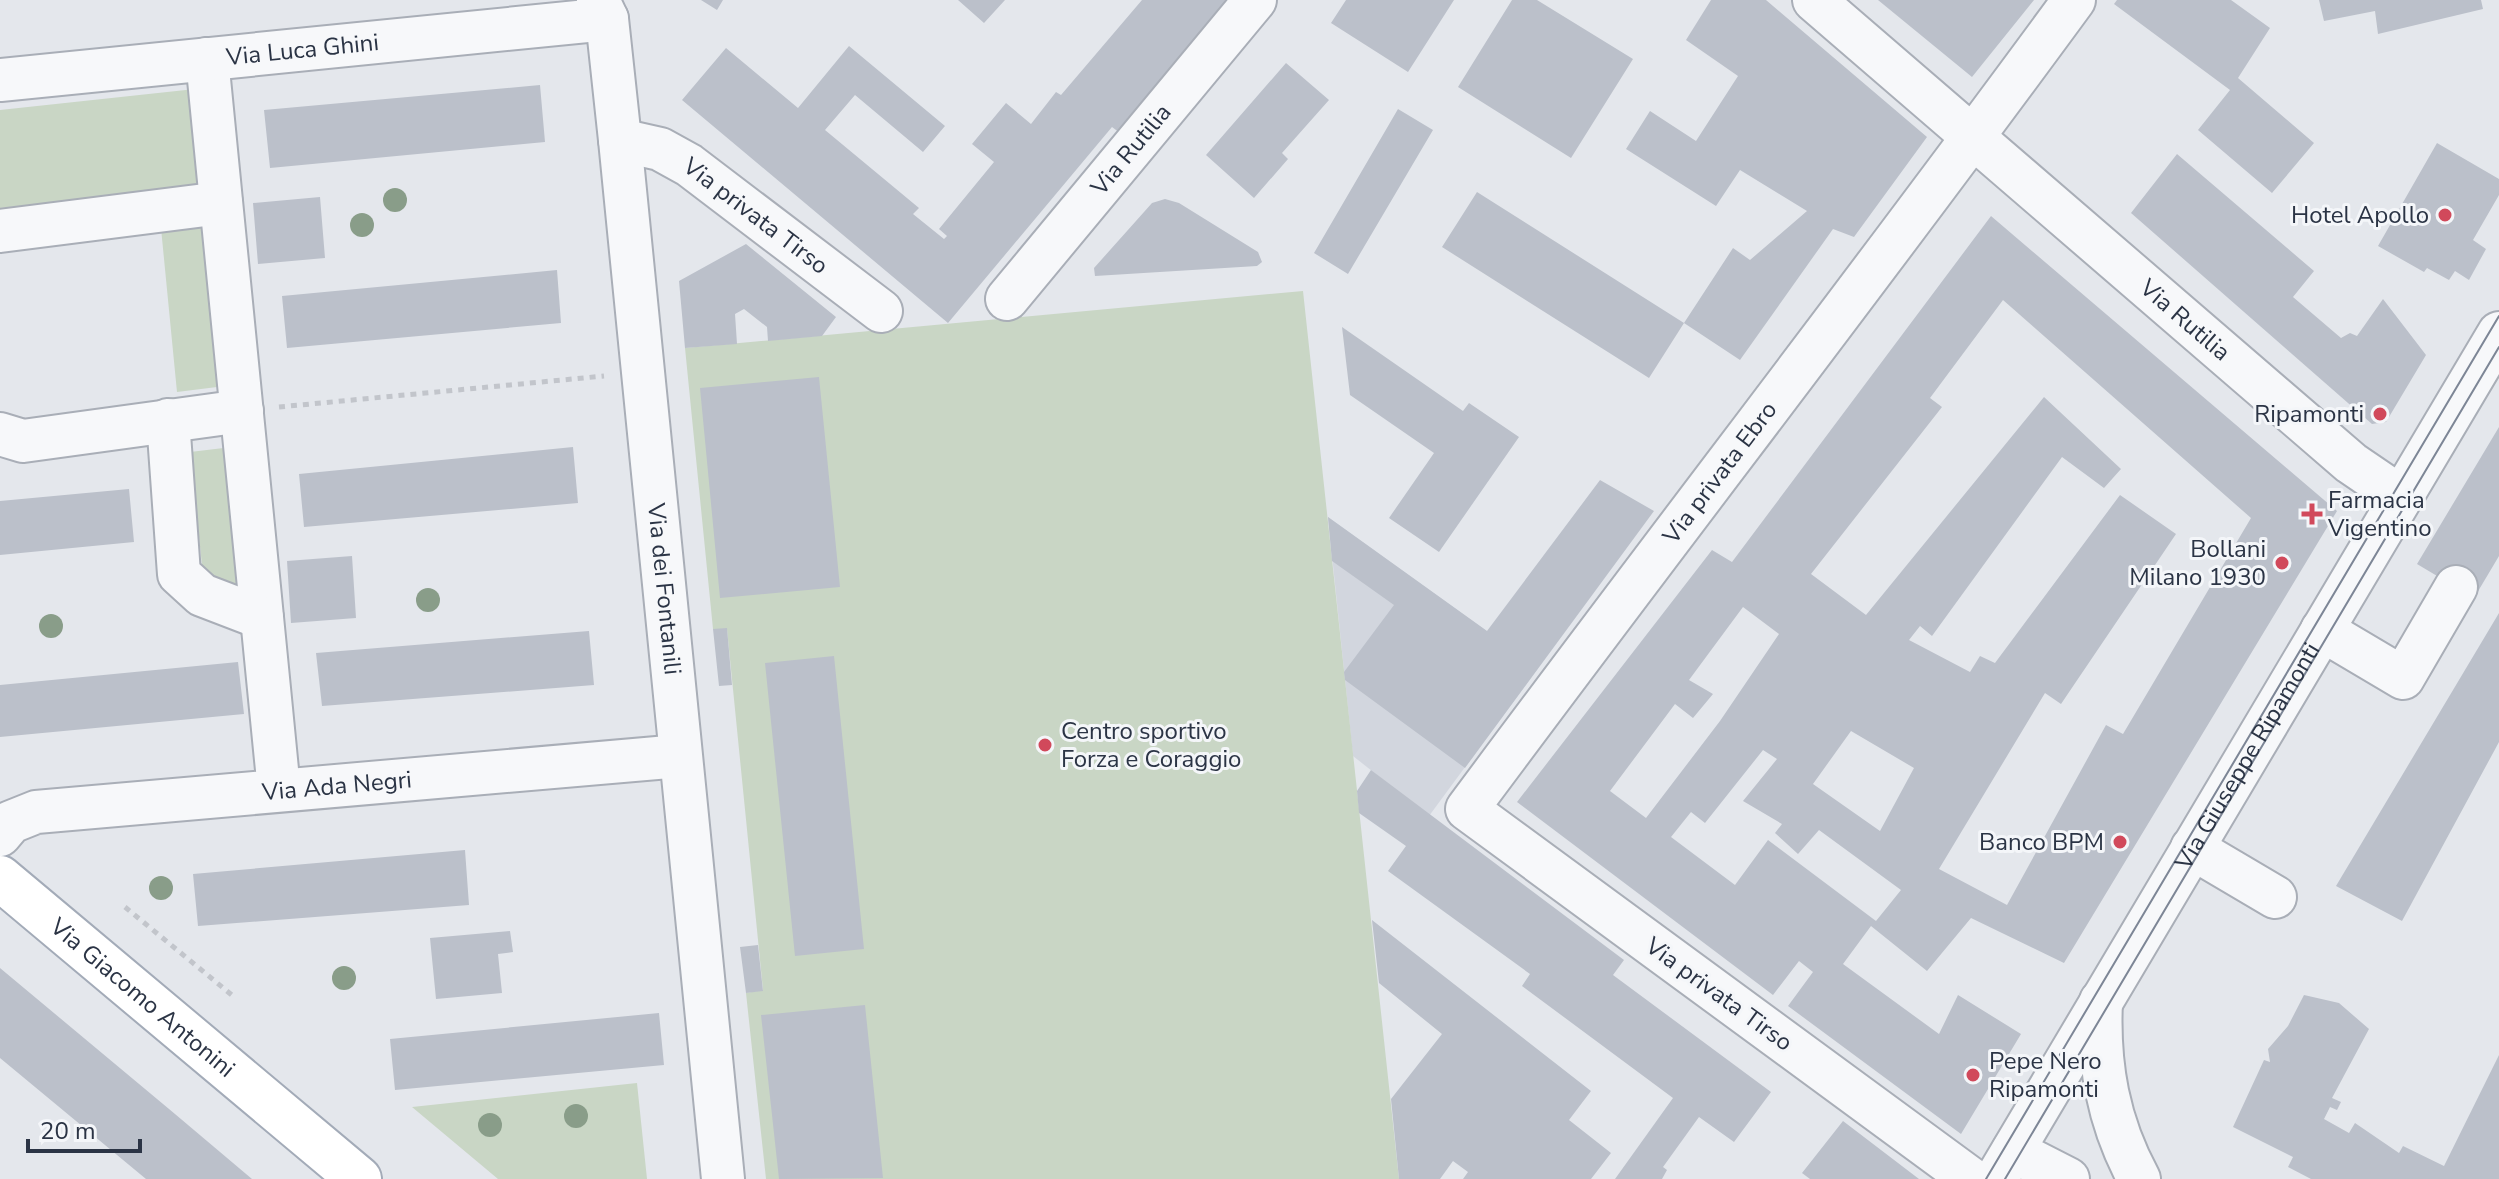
<svg xmlns="http://www.w3.org/2000/svg" width="2499" height="1179" font-family="'Nunito Sans',sans-serif">
	<rect width="100%" height="100%" fill="#e4e7ec"/>
	<path fill="#d2d6de" d="M1328,517L1538,668L1429,816L1353,756Z"/>
	<path fill="#c9d6c5" d="M195,89L205,187L0,208V110Z
		M208,222L225,386L177,392L161,228Z
		M1303,291L1399,1179H766L746,993L763,990L727,629H713L685,348Z
		M232,447L239,587L230,589L204,571L202,565L190,452Z
		M637,1083L647,1179H498L412,1107Z"/>
	<path fill="#bbc0ca" fill-rule="evenodd" d="M701,0H723L717,10Z
		M958,0H1005L984,23Z
		M1142,0H1232L1120,133L1112,127L948,323L682,100L726,48L798,108L849,46L945,126L923,152L855,95L825,130L919,208L913,214L944,239L947,236L939,229L994,162L972,144L1006,103L1031,124L1056,92L1061,95Z
		M1346,0H1454L1408,72L1331,23Z
		M1512,0H1537L1633,59L1571,158L1458,87Z
		M1711,0H1766L1927,137L1854,237L1833,229L1740,360L1684,323L1733,248L1750,260L1807,211L1740,170L1716,206L1626,149L1650,111L1696,141L1738,76L1686,40Z
		M1878,0H2034L1972,77Z
		M2117,0H2231L2270,28L2238,78L2314,143L2272,193L2198,130L2230,90L2114,4Z
		M2319,0H2481L2483,9L2378,34L2375,11L2324,21Z
		M1286,63L1329,100L1282,153L1288,159L1254,198L1206,155Z
		M540,85L545,142L270,168L264,110Z
		M1398,109L1433,130L1348,274L1314,253Z
		M2437,143L2499,179V195L2473,240L2486,249L2469,280L2455,271L2449,280L2427,268L2424,272L2378,246Z
		M2177,154L2314,271L2293,297L2341,338L2350,333L2357,336L2383,299L2426,355L2386,422L2372,424L2131,213Z
		M1477,192L1684,323L1649,378L1442,247Z
		M320,197L325,258L258,264L253,203Z
		M1165,199L1179,203L1258,252L1262,262L1257,266L1095,276L1094,268L1144,212L1152,203Z
		M1991,216L2337,511L2064,963L1971,918L1927,971L1871,926L1843,964L1939,1034L1958,995L2021,1034L1961,1134L1788,1006L1813,972L1799,961L1773,995L1517,802L1712,550L1732,562ZM2003,300L2251,518L2123,734L2106,725L2007,905L1939,869L2045,693L2061,704L2176,534L2120,495L1995,663L1980,656L1970,672L1909,640L1920,626L1932,636L2062,457L2104,488L2121,469L2044,397L1866,615L1811,574L1942,407L1930,398ZM1743,607L1779,634L1720,721L1646,818L1610,791L1675,704L1693,718L1713,694L1689,680ZM1851,731L1914,768L1880,831L1813,784ZM1763,750L1777,759L1743,801L1782,824L1775,833L1798,854L1819,830L1901,890L1876,921L1768,840L1735,885L1671,837L1691,812L1705,823Z
		M746,244L836,317L822,336L768,341L767,327L744,309L735,314L737,344L685,348L679,281Z
		M557,270L561,323L287,348L282,296Z
		M1342,327L1463,411L1469,403L1519,437L1439,552L1389,518L1434,453L1350,395Z
		M819,377L840,587L720,598L700,388Z
		M2499,427V556L2474,598L2417,564Z
		M573,447L578,503L304,527L299,474Z
		M1600,480L1654,511L1465,768L1345,680L1344,672L1394,605L1332,561L1328,517L1487,631Z
		M129,489L134,542L0,555V501Z
		M352,556L356,618L291,623L287,561Z
		M2499,613V742L2402,921L2336,886Z
		M727,628L732,685L719,686L713,629Z
		M589,631L594,685L322,706L316,653Z
		M834,656L864,949L795,956L765,663Z
		M238,662L244,714L0,737V685Z
		M1371,770L1624,960L1613,975L1771,1092L1734,1142L1699,1117L1663,1167L1667,1170L1662,1179H1615L1673,1098L1522,986L1530,974L1388,871L1406,846L1359,813L1357,791Z
		M465,850L469,905L198,926L193,874Z
		M1372,920L1591,1091L1569,1120L1611,1153L1591,1179H1463L1468,1172L1453,1161L1440,1179H1399L1391,1099L1442,1034L1379,983Z
		M510,931L513,952L498,954L502,993L436,999L430,938Z
		M758,945L763,991L746,993L740,947Z
		M0,968L175,1114L252,1179H146L0,1058Z
		M2304,995L2339,1003L2369,1029L2332,1098L2341,1102L2337,1110L2330,1107L2324,1119L2349,1133L2355,1123L2399,1153L2403,1146L2444,1166L2499,1055V1179H2311L2288,1167L2293,1157L2233,1127L2264,1060L2270,1062L2268,1049L2288,1026Z
		M865,1005L883,1178L779,1179L761,1015Z
		M659,1013L664,1065L395,1090L390,1039Z
		M1843,1121L1919,1179H1810L1802,1173Z"/>
	<g fill="none" stroke-linecap="round" stroke-linejoin="round">
		<g stroke="#a9aeb7" stroke-width="46">
			<g id="minor">
				<path id="s1" d="M598,0L607,19L620,140L723,1179"/>
				<path id="s2" d="M1814,0L2351,463L2401,497"/>
				<path d="M207,59L279,790"/>
				<path id="s3" d="M0,80L607,19"/>
				<path id="s4" d="M620,140L660,149L689,165L881,311"/>
				<path d="M0,231L221,203"/>
				<path id="s5" d="M1007,299L1255,0"/>
				<path d="M168,420L179,574L202,595L262,618"/>
				<path d="M0,434L23,441L242,411"/>
				<path d="M2322,630L2403,678L2456,587"/>
				<path id="s6" d="M0,835L11,822L36,812L680,756"/>
				<path d="M2192,848L2275,897"/>
				<path d="M2101,1001C2098,1065 2108,1122 2139,1179"/>
				<path d="M2013,1151L2068,1179"/>
				<path id="s7" d="M1971,1179L1467,809C1668,538 1875,272 2074,0"/>
				<path id="s8" d="M1996,1179L2499,333"/>
			</g>
		</g>
		<g stroke="#a3abb8" stroke-width="48">
			<g id="major">
				<path id="s9" d="M0,878L359,1179"/>
			</g>
		</g>
		<path stroke="#c2c5cb" stroke-width="5" stroke-dasharray="6 6" stroke-linecap="butt" d="M279,407L604,376
			M125,907L233,996"/>
		<use href="#minor" stroke="#f7f8fa" stroke-width="42"/>
		<use href="#major" stroke="#fff" stroke-width="44"/>
		<path stroke="#7d8696" stroke-width="2" d="M1986,1179L2499,316
			M2005,1179L2499,347"/>
	</g>
	<g fill="#899d89">
		<circle cx="395" cy="200" r="12"/>
		<circle cx="362" cy="225" r="12"/>
		<circle cx="428" cy="600" r="12"/>
		<circle cx="51" cy="626" r="12"/>
		<circle cx="161" cy="888" r="12"/>
		<circle cx="344" cy="978" r="12"/>
		<circle cx="576" cy="1116" r="12"/>
		<circle cx="490" cy="1125" r="12"/>
	</g>
	<g fill="#d1495b" stroke="#f4f6f9" stroke-width="3">
		<circle cx="2445" cy="215" r="8"/>
		<circle cx="2380" cy="414" r="8"/>
		<path d="M2308 502h8v8h8v8h-8v8h-8v-8h-8v-8h8z"/>
		<circle cx="2282" cy="563" r="8"/>
		<circle cx="1045" cy="745" r="8"/>
		<circle cx="2120" cy="842" r="8"/>
		<circle cx="1973" cy="1075" r="8"/>
	</g>
	<g text-anchor="middle" stroke-width="6" stroke-linejoin="round" paint-order="stroke">
		<g font-size="24" fill="#2b3445" stroke="#f4f6f9">
			<text dy="8" stroke="none"><textPath href="#s3" startOffset="304">Via Luca Ghini</textPath></text>
			<text dy="8" stroke="none"><textPath href="#s5" startOffset="194">Via Rutilia</textPath></text>
			<text dy="8" stroke="none"><textPath href="#s4" startOffset="158">Via privata Tirso</textPath></text>
			<text dy="8" stroke="none"><textPath href="#s2" startOffset="490">Via Rutilia</textPath></text>
			<text dy="8" stroke="none"><textPath href="#s7" startOffset="1046">Via privata Ebro</textPath></text>
			<text dy="8" stroke="none"><textPath href="#s1" startOffset="594">Via dei Fontanili</textPath></text>
			<text dy="8" stroke="none"><textPath href="#s8" startOffset="492">Via Giuseppe Ripamonti</textPath></text>
			<text dy="8" stroke="none"><textPath href="#s6" startOffset="346">Via Ada Negri</textPath></text>
			<text transform="translate(1719 994) rotate(36)" y="8">Via privata Tirso</text>
			<text dy="8" stroke="none"><textPath href="#s9" startOffset="186">Via Giacomo Antonini</textPath></text>
		</g>
		<g font-size="24" fill="#2b3445" stroke="#f4f6f9" text-anchor="end">
			<text x="2429" y="223">Hotel Apollo</text>
			<text x="2364" y="422">Ripamonti</text>
			<text x="2328" y="508" text-anchor="start">Farmacia<tspan x="2328" dy="28">Vigentino</tspan></text>
			<text x="2266" y="557">Bollani<tspan x="2266" dy="28">Milano 1930</tspan></text>
			<text x="1061" y="739" text-anchor="start">Centro sportivo<tspan x="1061" dy="28">Forza e Coraggio</tspan></text>
			<text x="2104" y="850">Banco BPM</text>
			<text x="1989" y="1069" text-anchor="start">Pepe Nero<tspan x="1989" dy="28">Ripamonti</tspan></text>
		</g>
	</g>
	<path d="M28 1139v12h112v-12" fill="none" stroke="#2b3445" stroke-width="4"/>
	<text x="40" y="1139" font-size="24" fill="#2b3445" stroke="#f4f6f9" stroke-width="6" paint-order="stroke">20 m</text>
</svg>
